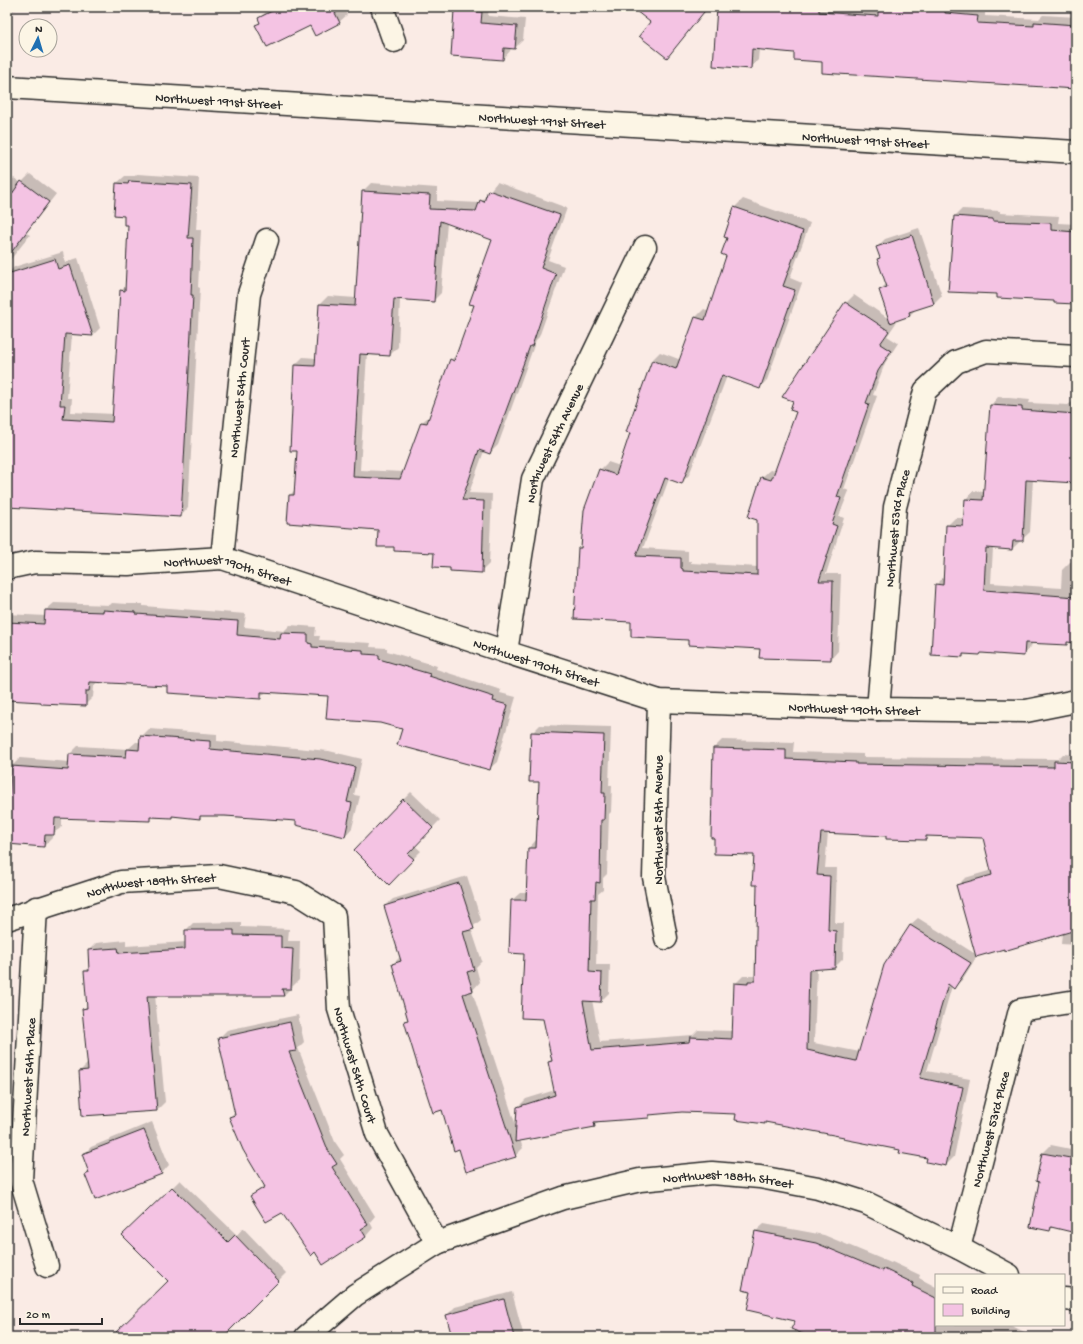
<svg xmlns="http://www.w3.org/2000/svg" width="1083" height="1344" font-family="'Gochi Hand',sans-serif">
	<rect width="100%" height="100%" fill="#faebe5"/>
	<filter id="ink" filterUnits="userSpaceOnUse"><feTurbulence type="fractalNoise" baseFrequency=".025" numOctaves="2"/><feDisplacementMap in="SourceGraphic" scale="8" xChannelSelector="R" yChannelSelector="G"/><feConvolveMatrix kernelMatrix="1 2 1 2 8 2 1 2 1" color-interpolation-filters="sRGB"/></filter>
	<g filter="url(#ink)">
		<path fill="#0003" fill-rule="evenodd" d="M7,7H24L7,12Z
			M66,7H88L67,12Z
			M120,7H143L122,12Z
			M269,7H343L347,15L339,22L256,26L261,21L259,18L270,9Z
			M455,7H489L488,16L525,19L523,40L515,48H511L510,51L503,59L452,55Z
			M633,7H708L667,57L652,22Z
			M718,7H966L985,8V16L1039,19L1043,15L1076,17V88L823,61L795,52L759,49L758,60L750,68L714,65Z
			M30,174L56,194L26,233L30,235L7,264V184L14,178L21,183Z
			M137,174L199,178L196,230H201L198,287L200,288L188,508L181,516L7,506V274L14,267L63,252L65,262L78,258L100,328L93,335L72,334L67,398H72L71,412L114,414L121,291L126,286L129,224L117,183L125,176H135Z
			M497,182L567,208L548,260L564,266L539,337L536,340L498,445L490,453L484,451L469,493L492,494L489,564L481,572L451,567L435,552L395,546L379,529L290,495L295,490L298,450L295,365L303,357L316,358L320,304L328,296L356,298L363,191L371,183L437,188V201L480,203ZM447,223L494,240L475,304L458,353L451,360L431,415L422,422L404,472L360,470L367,353L390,355L398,347L400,299L433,301L441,293Z
			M743,199L810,223L790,278L802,283L767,380L759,388L727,376L689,475L681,483L669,479L643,548L688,551V561H691V563L758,567L762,477L770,470L776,471L846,303L854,295L889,319L880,290L886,284L878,259L880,257L877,247L885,239L919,228L942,296L934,304L916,309L910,315L893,321L896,323L887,336L898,343L885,363L873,395L877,396L844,489L849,491L839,516L844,518L826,574H841L838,651L831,659L689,640L632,621L579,548L583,545L600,470L608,462L620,466L652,360L660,352L681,360L696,317L704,309L709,311L728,255V237L725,236L735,207Z
			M962,209L1000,211V213L1059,216L1058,223L1076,224V303L998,293L954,217Z
			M998,397L1030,400L1029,403L1068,405L1072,402H1076V482L1033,479L1030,532L1012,549L993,548L991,583L1061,588L1062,570L1070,562H1076V642L1069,641L1066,644L1032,643L1031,647L1023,655L982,652L965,653L963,656L936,585L944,577L947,526L955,518H965L966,499L973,491L984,492L991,405Z
			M54,603L110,605L112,603L128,604H143V606L246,614L244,627L284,631L290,625L316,627L315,636H320L319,640L371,643L370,647L387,648V651L437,666L436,669L501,690L500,693L516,697L497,762L489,769L329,695L266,692L260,698L168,685L97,682L94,686L93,697L85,705L7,699V614L46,616V610Z
			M540,725L611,727L609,785H612L611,812L609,814L607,874L603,878V890L598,894L596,965H610L609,993L601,1001L592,1000L600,1042L693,1035L698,1030L734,1031L735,984L743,976H754L756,974L758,884L755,854L714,748L722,740L794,742L793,752L863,754V757L1058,759L1063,754L1076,755V945L1061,944L1062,933L977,956L962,980L954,987L952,986L927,1071L970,1079L954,1157L946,1165L901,1149L737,1113L682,1111L651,1114L649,1117L599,1121L594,1126L520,1140L523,1148L515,1156L460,1148L405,1022L409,1018L393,964L401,956L385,906L393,899L467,876L481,920L471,928L482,961L476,967L480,982L472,991L517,1129L518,1107L526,1099L555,1090L549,1062L552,1059L544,1018L512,900L520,893H527L529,848L536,840L540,781L532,733ZM828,832L887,835L926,839L929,836L983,837L992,870L965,878L957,886L977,955L918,918L910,925L860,1052L814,1043L817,968L835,967L843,959L844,923H835L837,868H825Z
			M149,729L217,734V741L329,751L362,759L354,795L360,796L352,828L345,836L298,821L202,815L199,818L173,815L171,817L153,816L149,820L62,817V827L52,834V838L44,846L7,843V780H11L12,766L20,758L70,762V754L78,746L128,749L136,742H141V737Z
			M411,792L440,820L415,846L421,851L389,883L403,800Z
			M241,922V927L289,929L288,941H300L299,980L284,995H155L165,1102L157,1110L83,1114L80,1071L88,1063L83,1009L88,1005L85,971L90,967L89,950L96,943L126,940V946L186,942V930L193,923Z
			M298,1015L304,1042L298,1048L335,1142L344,1155L340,1159L375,1216L370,1222L373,1228L366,1236L323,1263L315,1250L282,1211L251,1196L265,1185L230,1117L235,1112L219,1038L227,1030Z
			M152,1122L169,1165L162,1173L96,1199L86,1175L90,1171L83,1155L91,1147Z
			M1051,1145L1076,1150V1232L1053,1227L1050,1230L1041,1181L1037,1180L1043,1153Z
			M180,1180L237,1235L243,1228L286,1273L222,1337H112L169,1281L124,1235Z
			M764,1224L824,1235L891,1263L892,1262L920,1275L919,1278L936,1287V1325H1010L1035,1337H813L796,1320L753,1291L756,1231Z
			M512,1292L524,1337H453L447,1315L455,1307Z"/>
		<path fill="#f4c3e3" stroke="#2b2b2b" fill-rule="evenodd" d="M280,7H346L335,13L340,23L315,36L310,26L267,47L255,25L260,23L258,18Z
			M631,7H708L667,58L639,36L650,22Z
			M717,7L773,10V7H819V12L878,16V7H907L945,10V13L978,16L977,23L1034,26V22L1076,25V89L822,73V62L794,60V53L752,49L751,69L713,66Z
			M454,10L482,12L481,23L517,26L515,49L504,48L503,60L451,56Z
			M21,181L49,202L7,258V201Z
			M129,181L192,185L188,238H193L191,295H193L181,517L7,507V274L55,259L58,269L70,265L93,336L65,334L60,405H65L63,419L112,422L120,290L125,291L128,225H124V216L114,215L116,183L128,184Z
			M488,190L560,215L541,268L556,274L532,346H530L490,454L479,450L462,500L484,501L482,573L450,571V568L433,567L434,553L394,551V547H377L378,530L287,523L289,495H294L297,451H290L294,365L315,366L319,304L355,306L362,191L430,195L429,209L476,211L480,200L484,202ZM440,221L492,240L469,304L474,305L454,361L450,359L427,423L421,422L400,479L353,477L360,354L390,356L394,299L434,302Z
			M734,207L803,231L783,286L795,290L760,389L722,375L682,484L665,478L636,556L681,558V568L683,569V571L757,575V520L748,517L761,477L771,480L773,476L796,412L790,410L793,401L782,397L845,302L889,331L880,344L891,351L878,371L866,403L869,404L837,497L841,498L832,524L837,526L819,581H833L831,660L759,658L760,649L688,645V640L631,637V622L574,619L578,548H581L584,510L599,469L616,475L630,433L626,432L652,360L676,369L695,317L705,320L726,256L721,254L727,238L724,237Z
			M954,216L993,219V221L1051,223V230L1076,232V304L1054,303V301L997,298V294L948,292Z
			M912,235L934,304L909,312L910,316L890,323L879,290L887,287L877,259L880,258L876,247Z
			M990,405L1022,407V410L1076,414V483L1026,480L1023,541H1013L1012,550L986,548L984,590L1076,597V643L1067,642V645L1025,643L1024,656L981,653L980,655L963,654V657L931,655L935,584L943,585L946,525L963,526L965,499L983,500Z
			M45,610L103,612V610L119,611L136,612V614L238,621L237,635L280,639L281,633L308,634V643L312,644V647L363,650V654L379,655V659L430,674L429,676L494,697L493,701L508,705L490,770L397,745L402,729L380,723L326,719L328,696L261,692V699L167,693V686L90,682L89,691H86V706L41,704V702L7,700V622L44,624Z
			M531,732L604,735L602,793H605L604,820H601L600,883L596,882L595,899H591L589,972L602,973L601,1002L583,1001L592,1050L689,1042L690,1037L732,1039L734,983L748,984V981H755L757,885H752L754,855L714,854V838H711L713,748L786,750V759L856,762V764L1054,767V761L1076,762V930L1014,948L1004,951V949L976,957L956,885L992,875L983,838L926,836V840L886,839V836L821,833L817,875L830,876L828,930L836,931L835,968L809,970L807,1050L856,1061L884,965L910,925L971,963L954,989L948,984L920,1078L963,1087L946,1166L926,1162L927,1158L899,1153L900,1150L843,1139L844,1137L765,1122V1124L735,1120L736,1114L682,1112L649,1115V1118L594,1122L595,1127L515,1142L517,1107L555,1095L548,1062L552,1061L543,1019L521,1018L524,954L509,953L511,900H526L528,848H536L539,782H529Z
			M140,736L210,741V749L320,759L355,767L347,802L352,803L345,837L296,825V821L225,816H200V819L172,816V818L150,817V821L55,818L54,835H45L44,847L7,844L11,766L68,770L69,754L126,757L127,749L139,750Z
			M403,799L433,828L408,854L414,859L389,885L354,850Z
			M459,883L474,929L463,932L474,970L467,972L473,991L463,994L516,1157L466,1172L459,1149L454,1151L442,1110L433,1113L418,1067L404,1021L408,1020L392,964L401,961L384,906Z
			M185,930H234V935L281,936V948L293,949L291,989H282L284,996H147L157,1111L82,1116L79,1071L88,1070L82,1009L87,1008L84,971H89L88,950L118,948L119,953L185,949Z
			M290,1022L296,1051L289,1052L328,1150L337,1164L332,1167L368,1225L361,1229L366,1237L323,1265L315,1252L311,1256L282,1213L266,1222L250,1196L265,1187L243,1150L229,1117L235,1115L218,1038Z
			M144,1130L162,1174L95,1200L85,1175L89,1173L82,1154Z
			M1042,1153L1076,1159V1233L1051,1227L1050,1231L1030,1227L1039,1182L1036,1181Z
			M172,1187L228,1242L235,1235L279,1281L223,1337H111L168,1281L122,1235Z
			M755,1231L816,1243L883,1271L884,1269L913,1283L912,1286L936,1298V1337H810L791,1329L795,1321L747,1310L751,1292L742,1290Z
			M504,1299L514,1337H452L446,1315Z"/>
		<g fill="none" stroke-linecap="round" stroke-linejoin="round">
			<g stroke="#2b2b2b" stroke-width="25">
				<g id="street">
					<path d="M382,7L394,41"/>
					<path id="s1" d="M222,558L249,294L267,240"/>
					<path id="s2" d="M7,568L35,562L128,564L222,558L506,652L659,701L878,709L1026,711L1076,701"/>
					<path id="s3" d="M506,652L533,479L645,247"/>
					<path d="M659,701L654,877L666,938"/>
					<path id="s4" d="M878,709L895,507L925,391L956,362L986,351L1076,356"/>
					<path d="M36,908L21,1180L47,1266"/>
					<path id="s5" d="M7,919L121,882L219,876L296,892L334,916L339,1009L377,1134L437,1243"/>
					<path id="s6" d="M959,1248L1020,1010L1076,1001"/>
					<path d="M1064,1299L1076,1300"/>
					<path id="s7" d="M306,1337L355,1295L437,1243L563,1198L640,1180L712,1173L760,1177L818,1188L866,1203L959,1248L1009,1275"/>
				</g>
			</g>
			<g stroke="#2b2b2b" stroke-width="25">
				<g id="secondary">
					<path id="s8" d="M7,87L1076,152"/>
				</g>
			</g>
			<use href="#street" stroke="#fcf5e5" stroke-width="22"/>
			<use href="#secondary" stroke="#fcf5e5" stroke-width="22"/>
		</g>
	</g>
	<g text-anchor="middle" stroke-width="4" stroke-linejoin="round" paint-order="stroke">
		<g font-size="13" fill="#2b2b2b" stroke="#fcf5e5">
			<text dy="5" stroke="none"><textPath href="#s8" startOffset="212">Northwest 191st Street</textPath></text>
			<text dy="5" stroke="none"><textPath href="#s8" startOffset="536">Northwest 191st Street</textPath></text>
			<text dy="5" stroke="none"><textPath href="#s8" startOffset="860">Northwest 191st Street</textPath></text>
			<text dy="5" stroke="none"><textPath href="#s1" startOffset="161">Northwest 54th Court</textPath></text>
			<text dy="5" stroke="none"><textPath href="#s3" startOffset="216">Northwest 54th Avenue</textPath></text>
			<text dy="5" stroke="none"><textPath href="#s4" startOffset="182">Northwest 53rd Place</textPath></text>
			<text dy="5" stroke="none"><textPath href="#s2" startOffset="223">Northwest 190th Street</textPath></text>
			<text dy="5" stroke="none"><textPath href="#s2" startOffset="547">Northwest 190th Street</textPath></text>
			<text dy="5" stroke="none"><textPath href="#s2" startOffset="871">Northwest 190th Street</textPath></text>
			<text transform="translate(657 820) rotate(-90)" y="5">Northwest 54th Avenue</text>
			<text dy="5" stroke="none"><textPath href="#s5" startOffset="149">Northwest 189th Street</textPath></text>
			<text dy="5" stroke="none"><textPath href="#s5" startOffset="493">Northwest 54th Court</textPath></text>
			<text transform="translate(27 1077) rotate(-87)" y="5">Northwest 54th Place</text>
			<text dy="5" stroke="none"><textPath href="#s6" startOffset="123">Northwest 53rd Place</textPath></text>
			<text dy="5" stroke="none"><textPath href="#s7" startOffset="463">Northwest 188th Street</textPath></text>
		</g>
	</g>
	<rect width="1083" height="1344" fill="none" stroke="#fcf5e5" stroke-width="24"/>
	<rect x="12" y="12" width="1059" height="1320" fill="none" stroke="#2b2b2b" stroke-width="1.5" filter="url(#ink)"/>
	<rect x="935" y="1274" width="130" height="52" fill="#fcf5e5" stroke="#a8a49b"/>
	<rect x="943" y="1287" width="20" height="6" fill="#fcf5e5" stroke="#a8a49b"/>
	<text x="971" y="1294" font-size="12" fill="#2b2b2b">Road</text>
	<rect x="943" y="1304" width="20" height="12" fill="#f4c3e3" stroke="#a8a49b"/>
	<text x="971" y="1314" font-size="12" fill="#2b2b2b">Building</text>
	<g transform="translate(38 38) rotate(5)"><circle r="19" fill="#fcf5e5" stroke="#a8a49b"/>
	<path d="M0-3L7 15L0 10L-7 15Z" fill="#1f6fb2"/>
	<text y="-6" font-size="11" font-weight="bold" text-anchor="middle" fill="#2b2b2b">N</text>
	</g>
	<path d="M20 1318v6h82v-6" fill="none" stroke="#2b2b2b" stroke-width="2"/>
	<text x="26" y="1318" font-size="12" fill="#2b2b2b" stroke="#fcf5e5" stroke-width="3" paint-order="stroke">20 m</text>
</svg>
